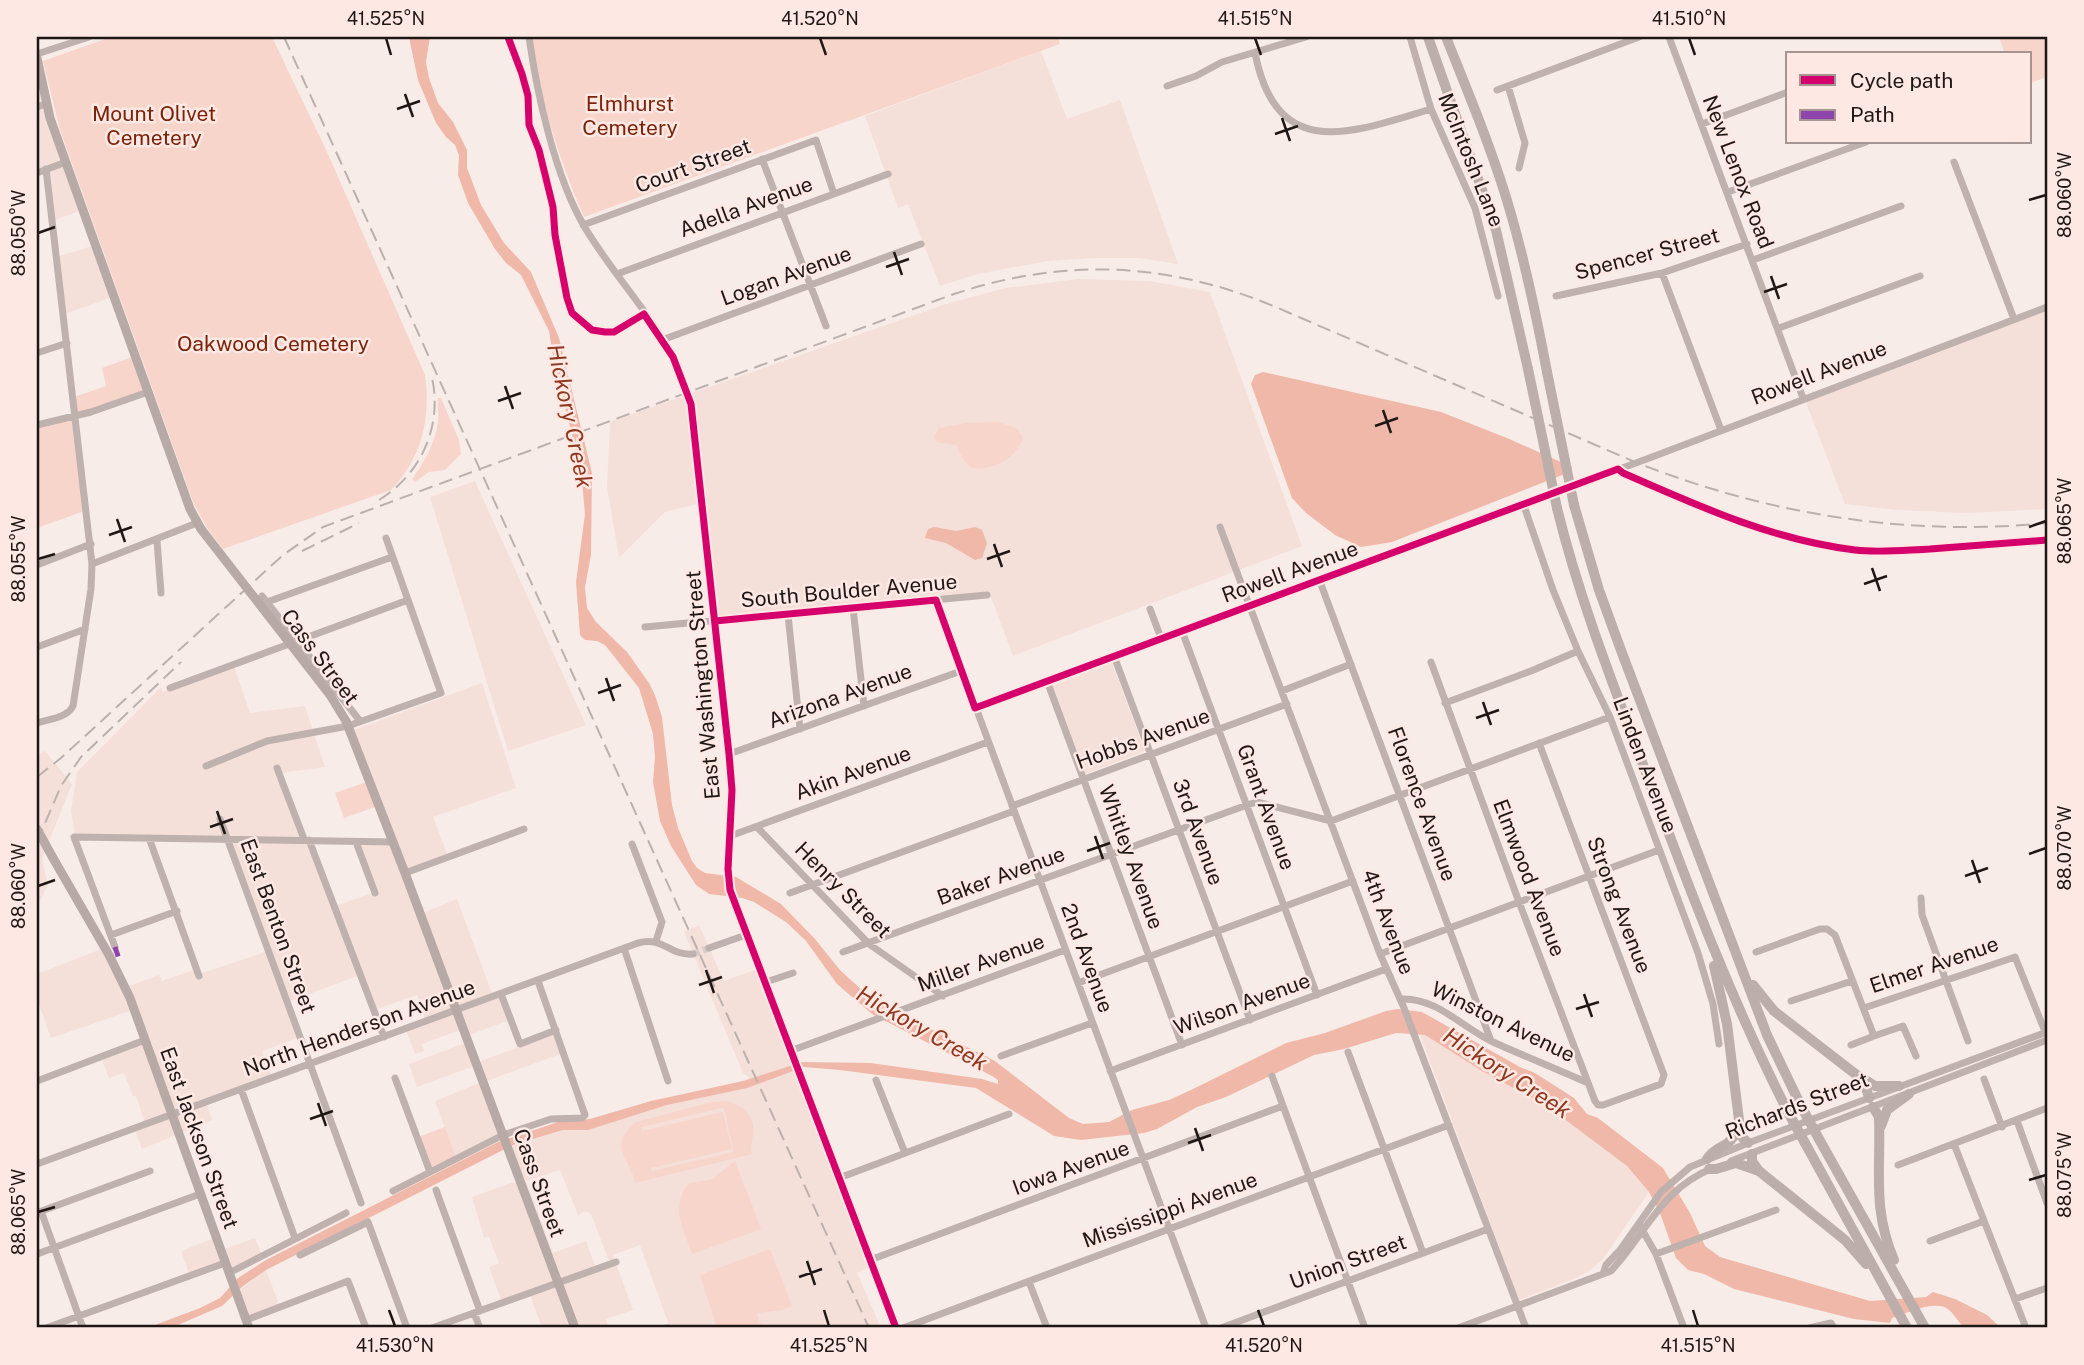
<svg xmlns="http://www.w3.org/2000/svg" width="2084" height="1365" font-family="'Public Sans',sans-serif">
	<rect width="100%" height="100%" fill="#f8ece9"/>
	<path fill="#f5dfd9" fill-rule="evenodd" d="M1041,51L1067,119L1120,100L1178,264L1139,258H1093L1048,261L978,274L940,286L908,204L898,208L865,116Z
		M37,61L82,210L52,221L47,170L37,173Z
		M95,245L113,297L64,314L57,257Z
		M1078,279L1149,281L1210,292L1302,546L1013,656L991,597L717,618L696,422L689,394L946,304L1005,288Z
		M2047,308V509L1966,513L1897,510L1845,504L1805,400Z
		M686,395L702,503L665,512L619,558L607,487L610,422Z
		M475,481L586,725L508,751L430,497Z
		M1112,663L1145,751L1083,775L1051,686Z
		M234,666L250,713L305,706L325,767L281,773L304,839L309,841L335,906L375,892L357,842L393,843L351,731L482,683L516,788L433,817L448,856L405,872L420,914L457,899L493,996L501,995L510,1020L466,1036L463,1029L422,1044L424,1051L415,1054L406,1030L426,1022L417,995L374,1010L360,975L288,1002L228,838L75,835L71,811L77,772L161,687L163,692Z
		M45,751L72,784L42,859L48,885L37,906V755Z
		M699,925L724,981L760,968L795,1064L767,1074L798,1070L871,1266L857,1273L881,1328H670L640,1245L613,1255L633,1310L606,1319L609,1328H542L529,1292L502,1302L489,1267L499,1263L489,1237L484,1238L472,1197L511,1183L526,1181L508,1147L563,1130H588L667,1105L752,1086L749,1077L743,1073L684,932ZM560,1170L578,1215L585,1211L591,1214L609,1261L595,1266L586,1241L553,1253L526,1181Z
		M104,948L133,1010L51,1038L37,999V974Z
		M268,951L300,1037L262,1051L272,1078L206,1102L212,1120L142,1149L134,1128L145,1123L136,1096H133L124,1073L109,1078L101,1057L145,1041L139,1013L129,986L159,975L162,981L196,969L199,974Z
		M556,1033L563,1053L484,1082L477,1065L417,1087L409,1064L468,1042L476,1063Z
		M1420,1035H1425L1482,1071L1547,1106L1627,1166L1649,1192L1603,1259L1589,1271L1574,1279L1519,1300Z
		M482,1082L501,1133L456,1157L435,1101Z
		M215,1238L224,1263L190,1276L181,1251Z
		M255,1238L262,1255L229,1272L221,1250Z
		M266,1270L280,1307L245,1320L235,1294Z"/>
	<path fill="#f7d5cb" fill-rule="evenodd" d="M111,37H272L328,154L425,375C431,418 422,458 391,490L223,549L207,528L193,502L60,130L43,61Z
		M530,37H1057L1060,44L584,217C559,159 540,99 530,37Z
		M1999,37H2047V77L2030,83V54H2005Z
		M135,356L148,392L76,415L74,397L106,386L102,368Z
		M438,398H441L459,440L461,454L445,470L429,472L415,482L412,479C425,461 435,444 438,421C439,413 437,405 438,398Z
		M75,416L87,510L37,528V426Z
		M997,422L1017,428L1023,438C1017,455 1002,465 984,468C979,468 972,470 968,465C963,461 959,451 956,445L937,442L934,437L939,428L966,423Z
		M369,781L378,806L344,818L335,793Z
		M727,1101C742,1106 755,1114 753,1133C753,1142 749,1145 752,1154L635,1183C630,1157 606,1147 636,1122L712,1102ZM722,1108L724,1109L734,1152L652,1171L651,1168L732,1149L723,1112L642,1131L641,1127Z
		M445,1127L456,1157L430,1171L418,1137Z
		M735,1161L761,1229L692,1254C684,1229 670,1209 688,1184L712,1179Z
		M770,1249L792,1306L782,1310L757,1313L760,1323L770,1328H717L700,1275Z"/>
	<path fill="#f0b8a8" d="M409,37H430L426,62L429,78L438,103L453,122L467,150V168L481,205L504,243L531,272L559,338L592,473L591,555L585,587L587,608L596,622L627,652L649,683L655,695L662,717L672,805L678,828L692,861L697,868L705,873L736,877L781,904L815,939L840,970L862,990L907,1019L927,1027L995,1061L1069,1118L1083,1124L1109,1122L1132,1110L1169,1100L1191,1090L1286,1043L1325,1033L1386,1011L1398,1009L1422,1012L1520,1067L1535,1073L1574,1098L1587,1114L1598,1118L1663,1168L1690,1213L1705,1246L1720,1257L1870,1301L1926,1297L1933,1292L1955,1299L1987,1315L2001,1328C1992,1328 1978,1331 1968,1328C1955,1324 1955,1308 1940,1306C1925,1304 1907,1313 1892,1318L1890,1323L1854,1319L1734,1289L1704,1274L1688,1270L1676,1258L1660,1213L1649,1192L1627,1166L1547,1106L1482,1071L1425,1035L1396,1033L1344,1049L1314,1055L1226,1097L1197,1107L1157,1129L1144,1133L1081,1140L1054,1136L976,1088L840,1070L804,1067L747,1088L667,1105L588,1130H563L513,1145L266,1270L242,1287L222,1306L171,1328H147L200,1308L220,1298L238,1278L266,1260L498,1142L558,1122L590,1119L651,1101L743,1081L802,1062L871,1063L982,1079L998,1084V1080L992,1076L872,1014L837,984L806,941L786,922L754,902L742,898L709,894L696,885L671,846L660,821L653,782L655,757L653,734L639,688L605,645L597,641L585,640L580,635L576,582L585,514L581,470L555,367L549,331L521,275L506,263L495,249L468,203L458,175L459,155L455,145L446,137L436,123L418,80Z
		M1263,372L1441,412L1507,438L1572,467L1570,472L1392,542L1361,547L1335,535L1306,513L1292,498L1251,384L1255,375Z
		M934,527L956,531L975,527L982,530L987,543L982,558L975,560L946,543L925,538L928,529Z"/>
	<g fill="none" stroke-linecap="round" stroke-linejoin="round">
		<path stroke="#d7ccc9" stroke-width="7" stroke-dasharray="7 3.5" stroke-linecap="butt" d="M693,954L709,948"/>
		<path stroke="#beb1ae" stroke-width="7" d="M529,37C537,94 555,176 584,226C611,272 650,312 674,359C681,374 686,389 691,404L729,754L732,790L728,869L730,890L896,1328
			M1410,37L1431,109L1475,208L1498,296
			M1669,37L1803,398
			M1255,53C1277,163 1351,133 1431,109
			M37,54L89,37
			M1167,86L1196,76L1222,62L1306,37
			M1508,86L1525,143L1519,168
			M1497,90L1639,37
			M37,107L46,104
			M1702,124L1788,92
			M762,159L826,326
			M1954,162L2014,319
			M37,173L66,162
			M1728,192L1866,142
			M583,225L816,140L834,194
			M1753,260L1901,206
			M1662,273L1721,430
			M617,274L888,174
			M1556,296L1662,273L1747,244
			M1779,328L1920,276
			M662,340L921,244
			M37,353L67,343
			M37,425L91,412L148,392
			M1523,503L1553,590L1578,651L1610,717L1698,953L1713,1004L1719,1044
			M1220,527L1380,954L1404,1008L1526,1328
			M157,541L161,593
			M92,564L197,523
			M37,565L91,544
			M1319,579L1491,1041
			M262,596L360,721
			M936,600L1206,1328
			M267,602L392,557
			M853,608L864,706
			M1150,609L1161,638
			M788,615L800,729
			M645,627L987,595
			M1182,631L1317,995
			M37,647L85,629
			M1114,656L1250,1020
			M1431,662L1519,902L1595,1101L1598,1105H1603L1661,1084L1664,1075L1539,743
			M1047,681L1182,1045
			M170,688L408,600
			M1282,691L1351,664
			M1445,703L1531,671L1578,651
			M975,708L1652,457L2047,307
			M37,723C49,719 67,718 73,706L91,589L92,564L46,169
			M729,754L961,671
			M206,766L267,741L348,726L441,693L386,538
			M277,768L304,839
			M1012,806L1287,704
			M220,819L361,1203
			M757,827L869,944L943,996
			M730,836L988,742
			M149,838L199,976
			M309,840L384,1037
			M356,842L375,893
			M632,844L662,922L656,941
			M405,873L524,829
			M790,893L1014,811
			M1921,898L1922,915L1968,1041
			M111,935L177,911
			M115,947L74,837L393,842
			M624,948L668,1081
			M709,948L746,935
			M843,952L1247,805L1257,802L1331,821L1610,717
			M1756,952L1820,929H1827L1835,935L1874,1036L1903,1026L1916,1056
			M1380,954L1659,850
			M766,982L793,973
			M1078,983L1353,881
			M501,994L520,1044L556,1030
			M1401,999C1436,997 1463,1028 1493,1042C1524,1056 1557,1069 1588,1083
			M1791,1001L1852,981
			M1864,1008L2015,957L2046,1034
			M1851,1045L1874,1036
			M790,1051L1065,950
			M1348,1052L1423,1253
			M1001,1056L1092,1023
			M1110,1071L1386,969
			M1272,1076L1365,1328
			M395,1078L430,1172
			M1984,1079L2002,1127
			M876,1080L905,1153
			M37,1081L145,1040
			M241,1089L295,1238
			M2017,1121L2047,1203
			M1954,1144L2026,1328
			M1731,1161L2047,1040
			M37,1164L638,943C664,936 669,956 693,954
			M1898,1165L2047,1108
			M839,1178L1009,1114
			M436,1190L480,1311
			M393,1191L503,1135L551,1119L582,1118L585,1115L538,981
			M41,1211L83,1328
			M39,1212L150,1171
			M1640,1226L1656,1254L1684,1328
			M1930,1241L1984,1221
			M37,1254L200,1194
			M1656,1254L1776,1210
			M300,1255L368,1222L407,1328
			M870,1260L1283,1106
			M229,1273L346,1213
			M1603,1274L1606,1265L1620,1250L1661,1192L1690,1167L1748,1143L2047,1032
			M1029,1282L1047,1328
			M2015,1299L2047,1288
			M474,1313L480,1328
			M246,1320L348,1281L366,1328
			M46,1328L225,1263
			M432,1328L616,1262
			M666,1328H668
			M903,1328L1449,1125
			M1221,1328L1488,1229
			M1458,1328L1611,1271C1646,1233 1662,1188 1713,1168
			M1809,1328L1831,1323L1834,1328"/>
		<path stroke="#b7a9a5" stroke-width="9" d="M37,58L50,118L190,509L201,529
			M346,721L405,873L575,1328
			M53,858L109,955L130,998L249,1328"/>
		<path stroke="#bcaeaa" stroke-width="10" d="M1428,37L1496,230L1528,369
			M1446,37C1469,95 1494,154 1511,214C1526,266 1537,319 1547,372
			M1574,505L1599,590L1622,653L1767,1035L1801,1106
			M1557,508C1579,598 1613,684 1645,770C1689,888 1731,1000 1788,1112
			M1714,966L1727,1024L1741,1136L1748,1143
			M1753,985L1774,1011L1858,1076L1865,1084L1869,1098
			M1862,1078L1875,1086H1899
			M1873,1107L1879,1117C1881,1171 1872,1208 1894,1260
			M1881,1126L1887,1110L1909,1094
			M1819,1139L1925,1328
			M1805,1143L1907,1328
			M1752,1154V1161L1759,1171L1845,1240L1866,1264
			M1707,1159C1718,1142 1732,1151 1738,1124
			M1709,1169H1716L1736,1163L1759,1171"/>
		<path stroke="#bcb0ae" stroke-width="2" stroke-dasharray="14 7" stroke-linecap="butt" d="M284,37L869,1328
			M379,500C422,474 444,423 431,374
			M302,551L359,523
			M37,777L61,758L283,555L323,527L954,294C1066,257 1170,262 1278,308L1635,462C1766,514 1906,537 2047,523
			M37,842L61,786L81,757L181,662"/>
		<path stroke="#b7a9a5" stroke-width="9" d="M201,529L330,695L346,721
			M37,829L53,858"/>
		<path stroke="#bcaeaa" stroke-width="10" d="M1528,369L1557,508
			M1547,372L1574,505
			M1801,1106L1819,1139
			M1788,1112L1805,1143"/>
		<path stroke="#8e44ad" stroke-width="5" stroke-dasharray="10 5" stroke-linecap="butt" d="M115,947L119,959"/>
		<g stroke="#fee8e3" stroke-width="11">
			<path id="cycleway" d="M508,37L522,74L528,96L529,125L539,150L553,207L555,235L567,298L572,313L592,330L605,332H614L644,314L673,357L691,404L729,754L732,790L728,869L730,890L896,1328
				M715,621L936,600L975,708L1618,469L1623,473C1698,506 1773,540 1855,550C1880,553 1905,550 1930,549C1969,546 2008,543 2047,540"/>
		</g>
		<use href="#cycleway" stroke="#d6006c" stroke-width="7"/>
	</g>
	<path fill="none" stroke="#1f1715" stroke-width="2.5" d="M386,38L391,55M820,38L826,55M1255,38L1261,55M1689,38L1695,55M405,94L413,117M397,109L420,101M1282,118L1290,141M1275,134L1298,126M2029,200L2046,195M38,233L55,227M894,252L902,275M886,267L909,259M1771,276L1779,299M1764,292L1787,284M505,386L513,409M498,401L521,393M1383,410L1391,433M1375,426L1398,418M117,519L125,542M2029,527L2046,521M109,535L132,527M994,544L1002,567M38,559L55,554M987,559L1010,551M1872,568L1880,591M1864,584L1887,576M606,678L614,701M598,693L621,685M1483,702L1491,725M1476,718L1499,710M217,811L225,834M210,827L233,819M1095,836L1103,859M1087,851L1110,843M2029,854L2046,848M1972,860L1980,883M1965,876L1988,868M38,886L55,880M706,970L714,993M699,985L722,977M1584,994L1592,1017M1576,1009L1599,1002M318,1103L326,1126M310,1119L333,1111M1195,1128L1203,1151M1188,1143L1211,1135M2029,1180L2046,1175M38,1212L55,1207M807,1261L815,1285M799,1277L822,1269M389,1310L395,1326M824,1310L829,1326M1258,1310L1264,1326M1693,1310L1698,1326"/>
	<g text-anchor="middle" stroke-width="5" stroke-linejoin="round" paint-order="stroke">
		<g font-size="21" fill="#7b230a" stroke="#fee8e3">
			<text x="630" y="111">Elmhurst<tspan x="630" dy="24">Cemetery</tspan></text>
			<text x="154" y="121">Mount Olivet<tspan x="154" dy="24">Cemetery</tspan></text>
			<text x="273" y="351">Oakwood Cemetery</text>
		</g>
		<g font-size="21" fill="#1f1715" stroke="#fee8e3">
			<text transform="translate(1471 160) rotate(68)" y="7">McIntosh Lane</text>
			<text transform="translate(693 166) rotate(-20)" y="7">Court Street</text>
			<text transform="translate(1738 172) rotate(69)" y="7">New Lenox Road</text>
			<text transform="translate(746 207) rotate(-20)" y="7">Adella Avenue</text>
			<text transform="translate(1647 254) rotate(-15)" y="7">Spencer Street</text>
			<text transform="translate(786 276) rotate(-20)" y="7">Logan Avenue</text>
			<text transform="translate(1819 373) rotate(-21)" y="7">Rowell Avenue</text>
			<text transform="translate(1290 572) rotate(-20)" y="7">Rowell Avenue</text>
			<text transform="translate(849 591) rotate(-5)" y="7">South Boulder Avenue</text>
			<text transform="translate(320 657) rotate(53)" y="7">Cass Street</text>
			<text transform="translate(703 685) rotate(-95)" y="7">East Washington Street</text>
			<text transform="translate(840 696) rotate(-20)" y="7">Arizona Avenue</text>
			<text transform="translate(1143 739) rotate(-20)" y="7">Hobbs Avenue</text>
			<text transform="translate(1645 765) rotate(69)" y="7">Linden Avenue</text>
			<text transform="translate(853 773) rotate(-20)" y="7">Akin Avenue</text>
			<text transform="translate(1422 804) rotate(70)" y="7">Florence Avenue</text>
			<text transform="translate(1266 807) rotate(70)" y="7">Grant Avenue</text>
			<text transform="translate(1198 832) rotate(70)" y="7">3rd Avenue</text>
			<text transform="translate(1131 857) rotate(70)" y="7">Whitley Avenue</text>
			<text transform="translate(1001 876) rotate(-20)" y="7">Baker Avenue</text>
			<text transform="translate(1529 878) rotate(69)" y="7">Elmwood Avenue</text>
			<text transform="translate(843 890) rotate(45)" y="7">Henry Street</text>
			<text transform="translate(1619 905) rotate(69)" y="7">Strong Avenue</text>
			<text transform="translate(1388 922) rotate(69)" y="7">4th Avenue</text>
			<text transform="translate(278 926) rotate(70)" y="7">East Benton Street</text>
			<text transform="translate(1087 958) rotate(70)" y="7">2nd Avenue</text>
			<text transform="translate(981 963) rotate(-20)" y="7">Miller Avenue</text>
			<text transform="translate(1934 965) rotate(-19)" y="7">Elmer Avenue</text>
			<text transform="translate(1242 1004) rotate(-20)" y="7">Wilson Avenue</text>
			<text transform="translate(1503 1022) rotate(26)" y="7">Winston Avenue</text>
			<text transform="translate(359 1028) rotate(-20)" y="7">North Henderson Avenue</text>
			<text transform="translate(1797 1106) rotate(-21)" y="7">Richards Street</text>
			<text transform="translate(199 1138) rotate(70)" y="7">East Jackson Street</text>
			<text transform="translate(1071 1168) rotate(-20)" y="7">Iowa Avenue</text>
			<text transform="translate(539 1183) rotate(70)" y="7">Cass Street</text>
			<text transform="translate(1170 1210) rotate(-20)" y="7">Mississippi Avenue</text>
			<text transform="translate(1348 1262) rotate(-20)" y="7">Union Street</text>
		</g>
		<g font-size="23" font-style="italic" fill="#8f371f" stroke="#fee8e3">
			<text transform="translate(570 416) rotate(78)" y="8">Hickory Creek</text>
			<text transform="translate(922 1028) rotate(30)" y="8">Hickory Creek</text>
			<text transform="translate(1507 1073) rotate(33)" y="8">Hickory Creek</text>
		</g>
	</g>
	<rect width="2084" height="1365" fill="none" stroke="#fee8e3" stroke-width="77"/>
	<rect x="1786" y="52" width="245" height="91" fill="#fee8e3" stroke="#a59491" stroke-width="2"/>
	<rect x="1800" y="75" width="35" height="10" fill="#d6006c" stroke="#a59491" stroke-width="2"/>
	<text x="1850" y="88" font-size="21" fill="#1f1715">Cycle path</text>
	<rect x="1800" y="110" width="35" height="10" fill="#8e44ad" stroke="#a59491" stroke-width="2"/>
	<text x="1850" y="122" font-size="21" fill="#1f1715">Path</text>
	<rect x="38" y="38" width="2008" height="1288" fill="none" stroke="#1f1715" stroke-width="2.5"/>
	<g font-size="18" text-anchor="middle" fill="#1f1715">
		<text x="386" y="25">41.525°N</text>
		<text x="820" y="25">41.520°N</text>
		<text x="1255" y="25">41.515°N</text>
		<text x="1689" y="25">41.510°N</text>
		<text transform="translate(2065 195) rotate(-90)" y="6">88.060°W</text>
		<text transform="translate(19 233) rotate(-90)" y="6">88.050°W</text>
		<text transform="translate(2065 521) rotate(-90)" y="6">88.065°W</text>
		<text transform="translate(19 559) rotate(-90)" y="6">88.055°W</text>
		<text transform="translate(2065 848) rotate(-90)" y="6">88.070°W</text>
		<text transform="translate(19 886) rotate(-90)" y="6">88.060°W</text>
		<text transform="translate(2065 1175) rotate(-90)" y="6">88.075°W</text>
		<text transform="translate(19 1212) rotate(-90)" y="6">88.065°W</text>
		<text x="395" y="1352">41.530°N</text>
		<text x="829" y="1352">41.525°N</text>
		<text x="1264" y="1352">41.520°N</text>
		<text x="1698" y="1352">41.515°N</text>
	</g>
</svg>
